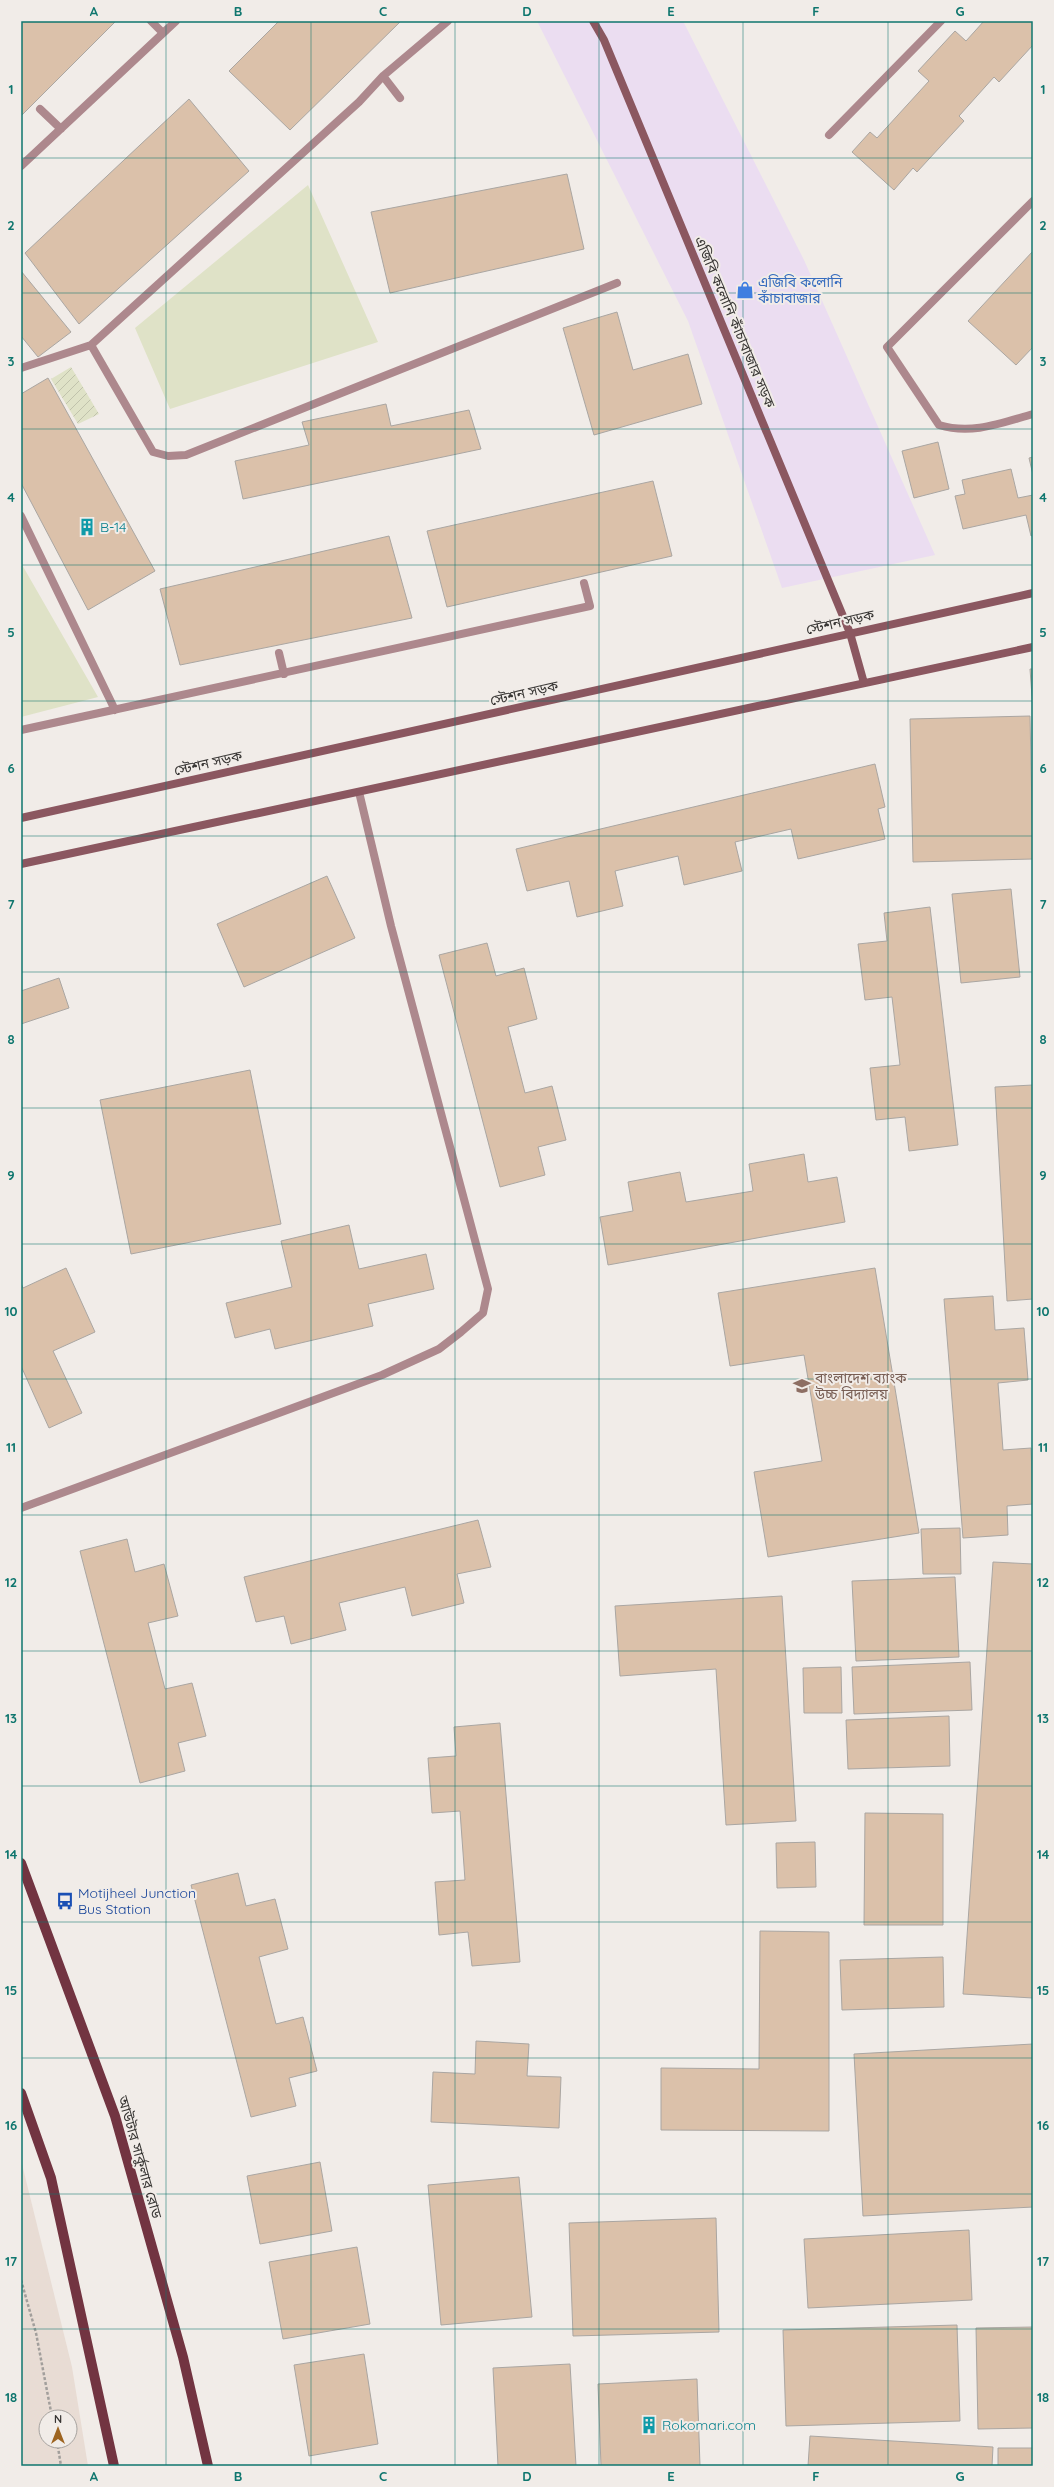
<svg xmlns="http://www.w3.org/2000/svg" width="1054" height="2487" font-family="Quicksand,'Noto Sans Bengali',sans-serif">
	<defs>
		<pattern id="garden-furrows" width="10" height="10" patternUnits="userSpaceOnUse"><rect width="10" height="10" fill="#dfe2c7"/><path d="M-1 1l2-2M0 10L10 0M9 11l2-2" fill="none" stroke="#c0c2ab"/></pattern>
	</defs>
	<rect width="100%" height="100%" fill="#f1ece8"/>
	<path fill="#ebddf1" d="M537,21H683L804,260L935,555L782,588L688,321Z"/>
	<path fill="#e8dcd4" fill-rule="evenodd" d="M21,2160L72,2367L88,2466H21ZM46,2417H70V2441H46Z"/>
	<path fill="#dfe2c7" d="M308,185L378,342L170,409L135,328Z
		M21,563L98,697L21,717Z"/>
	<path fill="url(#garden-furrows)" d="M71,367L99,414L78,424L51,379Z"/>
	<path fill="#dbc1aa" stroke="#aaa6a2" d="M21,21H116L21,116Z
		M279,21H401L290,130L229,71Z
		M984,21H1033V45L999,82L994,77L959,116L964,121L917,172L913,168L894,190L852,152L870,132L877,138L929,81L918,71L955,31L966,41Z
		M189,99L249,171L79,324L25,253Z
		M567,174L584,249L390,293L371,212Z
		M1033,251V347L1016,365L968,321Z
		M21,271L71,332L38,357L21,336Z
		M617,312L633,370L688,354L702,404L594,435L563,328Z
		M48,378L155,571L88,610L21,483V394Z
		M386,404L391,426L469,410L481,449L243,499L235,461L309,445L302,422Z
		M938,442L949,489L914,498L902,451Z
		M1033,457V475L1029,458Z
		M1011,469L1018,498L1033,495V535L1031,536L1026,515L963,529L955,496L965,494L962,480Z
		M653,481L672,556L447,607L427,531Z
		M389,536L412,618L180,665L160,589Z
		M1030,669H1033V710Z
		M1030,716L1033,859L913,862L910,719Z
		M875,764L885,807L878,809L885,839L798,859L791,829L735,842L742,871L684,885L678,856L615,871L623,906L577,917L569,881L527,891L516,849Z
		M327,876L355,938L244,987L217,924Z
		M1011,889L1020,977L961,983L952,894Z
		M930,907L958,1145L909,1151L905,1117L876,1120L870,1068L900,1065L892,997L865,1000L858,944L887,941L884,913Z
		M487,943L496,976L524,968L537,1019L508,1027L525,1093L552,1086L566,1140L538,1147L545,1175L500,1187L439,955Z
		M59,978L69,1008L21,1024V991Z
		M250,1070L281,1224L131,1254L100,1100Z
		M1033,1085V1299L1007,1301L995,1087Z
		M804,1154L808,1182L837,1177L845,1222L608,1265L600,1217L633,1211L628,1182L680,1172L686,1202L753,1191L749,1164Z
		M349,1225L359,1269L426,1254L434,1289L368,1304L373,1326L275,1349L270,1329L235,1338L226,1303L292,1287L281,1241Z
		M66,1268L95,1332L53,1351L82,1413L49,1428L21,1366V1283L23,1288Z
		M875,1268L919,1533L768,1557L754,1472L822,1461L804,1355L730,1366L718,1293Z
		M993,1296L995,1330L1024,1328L1028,1380L998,1383L1003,1450L1031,1448L1033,1504L1007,1506L1008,1535L963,1538L944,1299Z
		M478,1520L491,1567L457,1574L464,1603L412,1616L405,1587L339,1603L346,1630L291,1644L284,1616L256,1622L244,1577Z
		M960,1528L961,1574H923L921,1529Z
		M127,1539L135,1572L164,1564L178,1616L148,1623L165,1689L192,1683L206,1736L178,1743L185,1771L140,1783L80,1551Z
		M993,1562L1033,1564V1998L963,1994Z
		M955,1577L959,1657L856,1661L852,1581Z
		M782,1596L796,1821L726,1825L716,1669L620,1676L615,1606Z
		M970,1662L972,1710L854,1714L852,1667Z
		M841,1667L842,1713H804L803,1668Z
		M949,1716L950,1766L848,1769L846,1720Z
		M500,1723L520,1962L472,1966L468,1932L439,1935L435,1882L465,1880L460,1811L432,1813L428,1758L456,1756L454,1727Z
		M865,1813L943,1814V1925H864Z
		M815,1842L816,1887L777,1888L776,1843Z
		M238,1873L246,1906L275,1899L288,1949L259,1957L276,2024L303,2017L317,2071L289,2078L296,2106L251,2117L191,1885Z
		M760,1931L829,1932V2131L661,2130V2068L759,2069Z
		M943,1957L944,2007L842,2010L840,1960Z
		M476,2041L529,2044L527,2076L561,2077L559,2128L431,2122L433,2072L475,2074Z
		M1033,2044V2207L863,2216L854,2054Z
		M320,2162L332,2231L260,2244L247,2176Z
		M519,2177L532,2317L441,2325L428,2185Z
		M716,2218L719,2332L573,2336L569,2223Z
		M969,2230L972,2300L808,2308L804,2239Z
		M357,2247L370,2324L283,2339L269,2262Z
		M957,2325L960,2421L786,2426L783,2330Z
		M1033,2327V2428L978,2429L976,2328Z
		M364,2354L378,2444L309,2456L294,2365Z
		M570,2364L576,2466H498L493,2368Z
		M697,2379L700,2466H601L598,2384Z
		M810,2436L993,2447L992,2466H808Z
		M998,2448H1033V2466H998Z"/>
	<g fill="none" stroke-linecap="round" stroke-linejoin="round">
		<path stroke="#a29f9c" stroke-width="2.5" stroke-dasharray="3 2" stroke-linecap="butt" d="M21,2280L36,2333L52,2417
			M57,2441L61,2466"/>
		<path stroke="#ad888d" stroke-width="8" d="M151,21L163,33
			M383,76L400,98
			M40,109L61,129
			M829,135L941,21
			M21,166L176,21
			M1033,201L887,347L939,425C972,435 1001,423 1033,414
			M91,345L153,452L168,456L186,455L617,283
			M21,368L91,345L359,102L383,76L448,21
			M21,516L115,710
			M279,653L284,674
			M21,730L590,606L584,583
			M21,1508L382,1375L439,1349L461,1332L483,1313L488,1289L391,926L359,792"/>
		<path stroke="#8b5760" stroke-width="8" d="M593,21L604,40L850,633L864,683
			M21,818L1033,593
			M21,864L1033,647"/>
		<path stroke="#723441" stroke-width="10" d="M21,1863L115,2116L183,2357L208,2466
			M21,2093L51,2178L114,2466"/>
	</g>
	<path fill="none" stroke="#0f766e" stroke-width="1" stroke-opacity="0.55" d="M166,21V2466M311,21V2466M455,21V2466M599,21V2466M743,21V2466M888,21V2466M21,158H1033M21,293H1033M21,429H1033M21,565H1033M21,701H1033M21,836H1033M21,972H1033M21,1108H1033M21,1244H1033M21,1379H1033M21,1515H1033M21,1651H1033M21,1786H1033M21,1922H1033M21,2058H1033M21,2194H1033M21,2329H1033"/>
	<defs>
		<g id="shop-bare" transform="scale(1.38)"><path d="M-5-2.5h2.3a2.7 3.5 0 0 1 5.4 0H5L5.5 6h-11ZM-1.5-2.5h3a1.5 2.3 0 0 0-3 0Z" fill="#3f7fe0" stroke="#f1ece8" stroke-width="2.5" paint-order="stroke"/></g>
		<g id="building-bare" transform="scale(1.38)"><path d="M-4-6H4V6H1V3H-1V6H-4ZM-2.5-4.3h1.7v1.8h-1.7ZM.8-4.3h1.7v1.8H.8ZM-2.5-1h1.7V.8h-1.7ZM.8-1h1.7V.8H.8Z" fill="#0f9aa8" stroke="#f1ece8" stroke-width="2.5" paint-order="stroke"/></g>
		<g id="school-bare" transform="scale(1.38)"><path d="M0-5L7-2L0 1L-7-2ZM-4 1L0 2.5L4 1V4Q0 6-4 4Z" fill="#8d6e63" stroke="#f1ece8" stroke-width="2.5" paint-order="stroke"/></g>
		<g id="bus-bare" transform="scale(1.38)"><path d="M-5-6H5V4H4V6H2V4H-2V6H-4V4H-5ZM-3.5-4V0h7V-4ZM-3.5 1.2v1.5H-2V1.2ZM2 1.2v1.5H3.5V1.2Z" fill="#1a4fb4" stroke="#f1ece8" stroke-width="2.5" paint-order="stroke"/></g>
	</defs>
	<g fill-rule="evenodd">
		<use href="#shop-bare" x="745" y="290"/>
		<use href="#building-bare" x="87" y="527"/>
		<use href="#school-bare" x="802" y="1386"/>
		<use href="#bus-bare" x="65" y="1901"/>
		<use href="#building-bare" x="649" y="2425"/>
	</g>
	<g text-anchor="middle" stroke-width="4" stroke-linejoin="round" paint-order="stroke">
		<g font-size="14" fill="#366cbe" stroke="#f1ece8" text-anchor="start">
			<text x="758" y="287">এজিবি কলোনি<tspan x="758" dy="16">কাঁচাবাজার</tspan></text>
		</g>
		<g font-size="14" fill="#373533" stroke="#f1ece8">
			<text transform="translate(735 322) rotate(67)" y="5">এজিবি কলোনি কাঁচাবাজার সড়ক</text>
			<text transform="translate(840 622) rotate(-13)" y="5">স্টেশন সড়ক</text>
			<text transform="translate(524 693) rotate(-13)" y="5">স্টেশন সড়ক</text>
			<text transform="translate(208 763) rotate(-13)" y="5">স্টেশন সড়ক</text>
			<text transform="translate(140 2157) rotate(74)" y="5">আউটার সার্কুলার রোড</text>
		</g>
		<g font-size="14" fill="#0d838f" stroke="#f1ece8" text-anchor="start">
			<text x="100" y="532">B-14</text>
			<text x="662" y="2430">Rokomari.com</text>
		</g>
		<g font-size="14" fill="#785e54" stroke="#f1ece8" text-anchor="start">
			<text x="815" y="1383">বাংলাদেশ ব্যাংক<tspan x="815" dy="16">উচ্চ বিদ্যালয়</tspan></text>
		</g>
		<g font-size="14" fill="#164399" stroke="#f1ece8" text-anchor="start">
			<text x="78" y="1898">Motijheel Junction<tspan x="78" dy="16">Bus Station</tspan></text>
		</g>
	</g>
	<rect width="1054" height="2487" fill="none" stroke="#f1ece8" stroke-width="44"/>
	<g transform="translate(58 2429)"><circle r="19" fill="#f1ece8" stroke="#a7a3a0"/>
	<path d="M0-3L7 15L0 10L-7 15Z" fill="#9d6421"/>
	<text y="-6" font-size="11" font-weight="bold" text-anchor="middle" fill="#373533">N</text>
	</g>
	<rect x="22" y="22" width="1010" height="2443" fill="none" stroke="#0f766e" stroke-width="1.5"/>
	<g font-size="13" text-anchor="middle" font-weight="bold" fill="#0f766e">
		<text x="94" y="16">A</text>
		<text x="238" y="16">B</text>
		<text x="383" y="16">C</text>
		<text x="527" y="16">D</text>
		<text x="671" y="16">E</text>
		<text x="816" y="16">F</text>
		<text x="960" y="16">G</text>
		<text x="11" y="94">1</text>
		<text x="1043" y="94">1</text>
		<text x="11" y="230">2</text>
		<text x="1043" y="230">2</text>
		<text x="11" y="366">3</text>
		<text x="1043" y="366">3</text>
		<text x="11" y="502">4</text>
		<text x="1043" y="502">4</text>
		<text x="11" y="637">5</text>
		<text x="1043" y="637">5</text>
		<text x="11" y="773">6</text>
		<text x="1043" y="773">6</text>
		<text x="11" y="909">7</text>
		<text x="1043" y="909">7</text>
		<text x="11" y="1044">8</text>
		<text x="1043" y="1044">8</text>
		<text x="11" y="1180">9</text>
		<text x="1043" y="1180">9</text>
		<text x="11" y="1316">10</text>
		<text x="1043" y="1316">10</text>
		<text x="11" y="1452">11</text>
		<text x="1043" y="1452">11</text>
		<text x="11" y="1587">12</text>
		<text x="1043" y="1587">12</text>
		<text x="11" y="1723">13</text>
		<text x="1043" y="1723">13</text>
		<text x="11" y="1859">14</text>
		<text x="1043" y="1859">14</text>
		<text x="11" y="1995">15</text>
		<text x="1043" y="1995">15</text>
		<text x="11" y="2130">16</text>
		<text x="1043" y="2130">16</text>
		<text x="11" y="2266">17</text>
		<text x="1043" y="2266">17</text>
		<text x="11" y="2402">18</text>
		<text x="1043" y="2402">18</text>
		<text x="94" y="2481">A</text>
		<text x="238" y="2481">B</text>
		<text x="383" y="2481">C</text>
		<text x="527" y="2481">D</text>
		<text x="671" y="2481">E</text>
		<text x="816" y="2481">F</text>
		<text x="960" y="2481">G</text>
	</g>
</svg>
